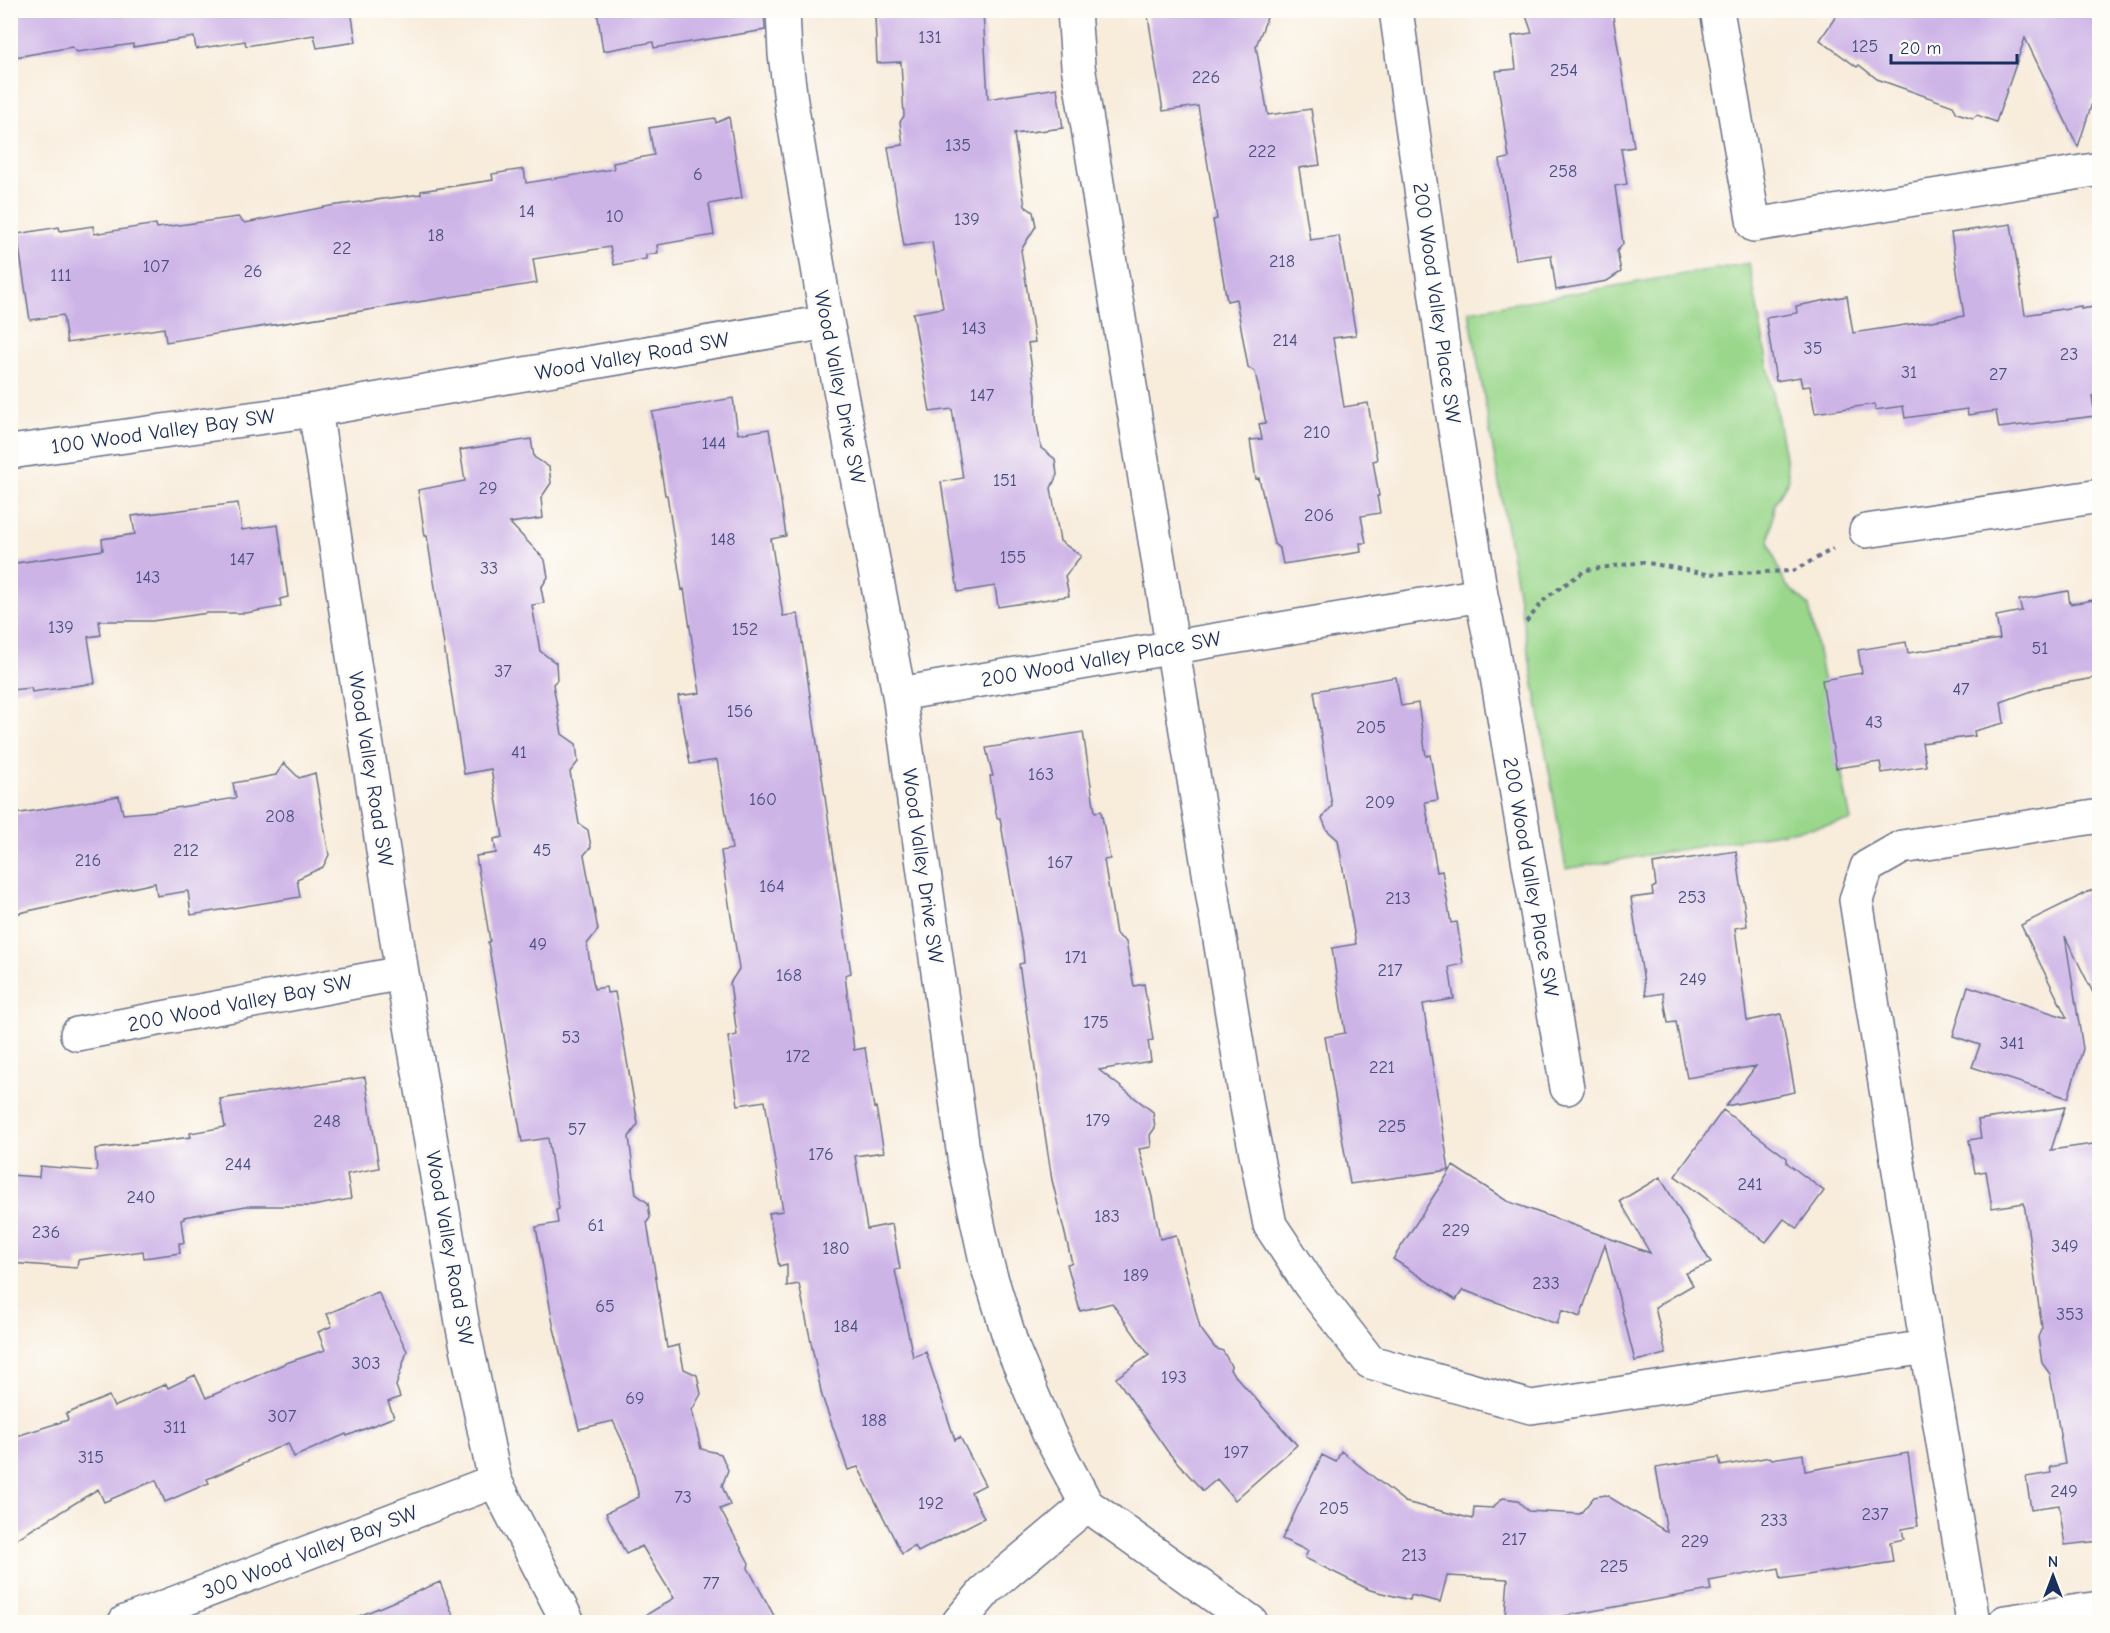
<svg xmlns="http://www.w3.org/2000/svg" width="2110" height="1633" font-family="'Comic Neue',sans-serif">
	<rect width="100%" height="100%" fill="#fdfcf7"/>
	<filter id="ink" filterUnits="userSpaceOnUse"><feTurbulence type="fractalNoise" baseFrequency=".0167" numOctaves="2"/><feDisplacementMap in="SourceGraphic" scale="12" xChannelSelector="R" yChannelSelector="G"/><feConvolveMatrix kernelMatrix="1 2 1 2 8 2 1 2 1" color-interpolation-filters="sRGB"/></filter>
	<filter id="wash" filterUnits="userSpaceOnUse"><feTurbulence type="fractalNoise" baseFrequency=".008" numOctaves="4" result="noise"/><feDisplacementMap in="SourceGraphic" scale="24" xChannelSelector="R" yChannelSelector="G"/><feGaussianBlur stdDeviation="1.35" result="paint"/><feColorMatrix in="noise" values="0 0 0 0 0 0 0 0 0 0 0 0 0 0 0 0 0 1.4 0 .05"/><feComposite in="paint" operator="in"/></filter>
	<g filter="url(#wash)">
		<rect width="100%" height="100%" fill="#f8ecdb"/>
		<path fill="#9ad78b" stroke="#5a8374" stroke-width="1.5" d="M1749,263L1789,479L1774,505L1769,543L1785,584L1809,606L1851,821L1566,869L1469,311Z"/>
		<g id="blocks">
			<path fill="#cdb4e7" d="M10,10H351L356,42L317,48L314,35L246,46L245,41L196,49L194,37L133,47V44L77,52L72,47L10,58Z
				M597,10H764L765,30L654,48L653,42L603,51Z
				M1147,10H1270L1256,46L1268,115L1311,109L1320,165L1299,168L1310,240L1339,236L1356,335L1333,338L1344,407L1368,403L1377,460L1373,461L1379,496H1377L1380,513L1361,516L1366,543H1360L1361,552L1283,564L1280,549L1274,544L1259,478L1256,479L1250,440L1262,439L1259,424L1266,423L1255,372L1248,367L1236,299L1227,301L1213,220L1217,219L1198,106L1163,111Z
				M1524,10H1612L1634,147L1621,149L1627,184L1615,186L1623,244L1617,251L1621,272L1607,281L1556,290L1551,255L1516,260L1500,160L1509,158L1496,71L1516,69L1512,36L1532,33Z
				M1840,10H2100V97L2093,100L2078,147L2025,38L1996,122L1977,115L1973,118L1957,113L1953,106L1877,79L1859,65L1857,67L1820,40Z
				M983,11L988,99L1057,88L1063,128L1014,134L1025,206L1033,212L1036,226L1021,250L1035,342L1028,343L1036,395V418L1041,448L1055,459L1057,475L1051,488L1060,541L1081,556L1065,576L1069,596L998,607L995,586L958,592L941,482L963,478L952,409L930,412L913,313L943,308L932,242L904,246L888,147L903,145L900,122L904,116L901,62L877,63L875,17Z
				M729,117L742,198L709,204L714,235L657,245L658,253L646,255V259L614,265L610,247L533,259L537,283L166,342L164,328L67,343L63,315L30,320L17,234L59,227L60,231L93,226L94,234L156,224L157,228L238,217L245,223L330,206L421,194V191L493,180L492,174L524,169L526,183L614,169L613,163L654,155L649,128L715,118L716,123Z
				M2011,224L2025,315L2081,306V309L2100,306V395L2092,396L2095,416L1999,428L1996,411L1968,415L1967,409L1905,418L1903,406L1875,410V404L1815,413L1810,386L1802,387L1800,377L1776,381L1766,318L1797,313L1796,306L1847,296L1853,333L1964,316L1951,233Z
				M733,398L738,434L769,429L779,487L786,536L771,539L783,616L798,614L851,973L845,975L854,1050L865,1048L874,1108L876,1107L884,1152L855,1156L867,1229L892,1224L900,1269L895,1270L913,1357L926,1352L955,1440L960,1437L985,1485L971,1492L984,1518L918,1552L915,1546L902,1554L858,1467L848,1470L822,1396L799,1284L787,1286V1264L779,1266L769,1213L783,1211L765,1101L738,1105L728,1037L737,1035L730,983L739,969L721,851L732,849L717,760L690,764L678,696L700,693L684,589L682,590L667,495H665L652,412Z
				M531,439L534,457L549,467L551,483L541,498L543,518L510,523L545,560L548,577L541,588L544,603L532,605L540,651L556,663L557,680L553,684L562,734L576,744L578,762L570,772L579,824L588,830L591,847L584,855L598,930L587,944L594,989L606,987L607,993L615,992L638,1124L629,1137L636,1194L648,1203L650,1218L647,1222L667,1348L679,1345L684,1369L697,1375L701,1394L692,1410L701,1449L721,1454L728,1470L722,1486L730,1505L720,1509L749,1563L748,1568L778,1623H633L674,1598L642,1546L626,1554L606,1513L639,1497L629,1455L613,1421L579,1429L553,1324L536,1227L558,1223L556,1210L559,1209L548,1138L522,1142L488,942L490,941L476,856L496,853L494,839L503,837L491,769L464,774L427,536H425L418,490L465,481L460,450Z
				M238,503L242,530L278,525L288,597L280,599L281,607L246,613H208L152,621H99L101,635L88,637L95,683L32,692L31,688L10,690V564L103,550L102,539L135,534L132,516Z
				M2068,591L2070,604L2100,599V677L2043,687L2001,702L2004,723L1974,731L1975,736L1922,743L1926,766L1882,773L1880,762L1836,768L1822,680L1862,673L1858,650L1906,642L1908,653L2000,639L1996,616L2022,611L2019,600Z
				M1396,677L1401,706L1418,703L1426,756L1430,755L1438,800L1425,802L1437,872L1442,871L1451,923L1457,922L1463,964L1449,967L1454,999L1423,1004L1449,1170L1350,1184L1325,1037L1345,1033L1332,948L1356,944L1338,840L1327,830L1322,818L1332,806L1314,691Z
				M1083,732L1095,812L1101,811L1110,859L1104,860L1116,934L1126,942L1134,986L1144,984L1153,1040L1148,1041L1151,1061L1099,1070L1153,1112L1155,1128L1150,1135L1151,1147L1139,1149L1152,1197L1160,1239L1176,1235L1200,1328L1215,1348L1223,1351L1231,1366L1230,1370L1297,1445L1235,1500L1217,1479L1203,1491L1168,1452L1116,1378L1149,1355L1112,1303L1080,1311L1067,1264L1072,1263L1052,1180L1019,964L1024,963L1023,952L1000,818H997L990,776H993L986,748Z
				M284,763L299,778L315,773L329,855L323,867L297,879L300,897L191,915L188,891L157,896L155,883L10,915V815L119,796L123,814L157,811L236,798L233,783L276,775Z
				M1736,851L1747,926L1735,928L1747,1021L1781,1014L1795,1092L1726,1106L1756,1066L1687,1078L1676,1022L1668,1023L1663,993L1646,996L1631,898L1653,895L1652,888L1656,886L1653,864Z
				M2100,886V1007L2065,936L2083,1049L2068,1098L1972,1067L1980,1045L1953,1036L1968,986L2067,1018L2021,925Z
				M365,1077L379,1168L347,1174L351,1199L312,1206H246L184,1217V1219L181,1220L184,1243H179L180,1253L144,1258L143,1251L78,1260L77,1268L10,1263V1175L39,1177L40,1166L97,1171L95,1149L191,1137L190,1133L225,1127L220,1099Z
				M2065,1107L2051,1150L2100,1143V1541L2065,1545L2059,1505L2031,1509L2026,1477L2051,1473L2050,1467L2065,1464L2050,1374L2042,1363L2038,1337L2042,1328L2024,1203L1992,1208L1986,1171L1975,1173L1969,1140L1981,1138L1978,1120Z
				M1723,1110L1787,1158V1163L1824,1191L1797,1228L1784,1219L1766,1242L1675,1176Z
				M1453,1166L1507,1201L1650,1253L1620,1201L1660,1177L1711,1263L1686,1273L1693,1285L1655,1307L1666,1354L1635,1361L1605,1244L1580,1317L1562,1310L1557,1324L1463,1290L1456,1300L1393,1259Z
				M378,1292L407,1351L396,1386L400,1397L388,1402L394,1417L347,1436L346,1434L294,1457L288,1443L207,1479L209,1483L165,1502L156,1480L104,1502L98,1489L10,1543V1438L68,1420L66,1414L109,1396L114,1407L166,1384L168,1388L195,1375L206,1398L286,1363L325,1350L318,1332L332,1326L327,1314Z
				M1341,1451L1405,1502L1473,1519L1474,1507L1492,1508L1503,1498L1517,1500L1528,1511L1580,1514L1594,1497L1606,1495L1667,1532L1656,1468L1719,1457L1721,1466L1770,1457L1772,1459L1803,1454L1805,1471L1908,1453L1918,1526L1902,1529L1904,1539L1890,1542L1893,1562L1781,1579L1779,1568L1709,1581L1711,1590L1547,1619L1505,1616L1508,1579L1447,1576L1440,1602L1411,1595L1410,1600L1370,1590L1305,1558L1308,1551L1282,1539L1322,1455L1336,1462Z
				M440,1582L456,1623H345V1622Z"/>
		</g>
	</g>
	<g filter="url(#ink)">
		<use href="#blocks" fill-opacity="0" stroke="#68718a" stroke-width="1.5"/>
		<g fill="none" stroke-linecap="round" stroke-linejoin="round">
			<g stroke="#68718a" stroke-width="36">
				<path id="minor" d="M783,10L785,54L792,109L827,322L899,694L965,1164L986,1261L1013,1349L1049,1434L1087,1505L1251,1622
					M1074,10L1078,66L1248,1112L1270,1225L1310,1285L1370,1362L1531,1407L1927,1347
					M1396,10L1450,397L1481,595L1492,647L1567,1088
					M1717,10L1754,225L2100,169
					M10,452L315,410
					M1866,531L2100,496
					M899,694L1481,595
					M77,1034L402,973
					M125,1622L495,1481
					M568,1622L495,1481L463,1328L402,973L315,410L827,322
					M959,1622L987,1589L1087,1505
					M1973,1622L1927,1347L1856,900L1867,867L1902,847L2100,816
					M2005,1622L2100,1608"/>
			</g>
			<path stroke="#68718a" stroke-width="4" stroke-dasharray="4.5 4.5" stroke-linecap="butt" d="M1526,622L1547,597L1586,570L1643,562L1707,574L1793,571L1833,549"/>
			<use href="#minor" stroke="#fff" stroke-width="33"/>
		</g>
	</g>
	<g text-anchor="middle" stroke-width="6" stroke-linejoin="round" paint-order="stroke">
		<g font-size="18" fill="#485080">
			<text x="930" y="43">131</text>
			<text x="1865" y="52">125</text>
			<text x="1564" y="76">254</text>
			<text x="1206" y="83">226</text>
			<text x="958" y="151">135</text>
			<text x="1262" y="157">222</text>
			<text x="1563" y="177">258</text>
			<text x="698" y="180">6</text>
			<text x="527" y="217">14</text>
			<text x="615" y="222">10</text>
			<text x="967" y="225">139</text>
			<text x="436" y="241">18</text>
			<text x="342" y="254">22</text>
			<text x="1282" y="267">218</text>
			<text x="156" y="272">107</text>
			<text x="253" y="277">26</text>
			<text x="61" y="281">111</text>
			<text x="974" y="334">143</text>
			<text x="1285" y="346">214</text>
			<text x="1813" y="354">35</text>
			<text x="2069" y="360">23</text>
			<text x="1909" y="378">31</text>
			<text x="1998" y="380">27</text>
			<text x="982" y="401">147</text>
			<text x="1317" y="438">210</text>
			<text x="714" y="449">144</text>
			<text x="1005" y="486">151</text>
			<text x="488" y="494">29</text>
			<text x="1319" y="521">206</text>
			<text x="723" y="545">148</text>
			<text x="1013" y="563">155</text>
			<text x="242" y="565">147</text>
			<text x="489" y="574">33</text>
			<text x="148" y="583">143</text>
			<text x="61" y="633">139</text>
			<text x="745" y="635">152</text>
			<text x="2040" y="654">51</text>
			<text x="503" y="677">37</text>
			<text x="1961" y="695">47</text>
			<text x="740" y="717">156</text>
			<text x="1874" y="728">43</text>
			<text x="1371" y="733">205</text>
			<text x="519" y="758">41</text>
			<text x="1041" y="780">163</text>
			<text x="763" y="805">160</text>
			<text x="1380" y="808">209</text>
			<text x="280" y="822">208</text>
			<text x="186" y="856">212</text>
			<text x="542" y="856">45</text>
			<text x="88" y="866">216</text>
			<text x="1060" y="868">167</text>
			<text x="772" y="892">164</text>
			<text x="1692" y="903">253</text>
			<text x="1398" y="904">213</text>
			<text x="538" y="950">49</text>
			<text x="1076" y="963">171</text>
			<text x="1390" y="976">217</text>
			<text x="789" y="981">168</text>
			<text x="1693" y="985">249</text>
			<text x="1096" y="1028">175</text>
			<text x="571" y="1043">53</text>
			<text x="2012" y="1049">341</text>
			<text x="798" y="1062">172</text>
			<text x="1382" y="1073">221</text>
			<text x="1098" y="1126">179</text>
			<text x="327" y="1127">248</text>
			<text x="1392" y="1132">225</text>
			<text x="577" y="1135">57</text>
			<text x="821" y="1160">176</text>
			<text x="238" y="1170">244</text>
			<text x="1750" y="1190">241</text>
			<text x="141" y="1203">240</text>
			<text x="1107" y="1222">183</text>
			<text x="596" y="1231">61</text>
			<text x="1456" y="1236">229</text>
			<text x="46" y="1238">236</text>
			<text x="2065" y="1252">349</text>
			<text x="836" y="1254">180</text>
			<text x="1136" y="1281">189</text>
			<text x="1546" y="1289">233</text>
			<text x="605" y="1312">65</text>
			<text x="2070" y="1320">353</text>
			<text x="846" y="1332">184</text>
			<text x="366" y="1369">303</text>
			<text x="1174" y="1383">193</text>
			<text x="635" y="1404">69</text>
			<text x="282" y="1422">307</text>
			<text x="874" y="1426">188</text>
			<text x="175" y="1433">311</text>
			<text x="1236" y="1458">197</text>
			<text x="91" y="1463">315</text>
			<text x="2064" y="1497">249</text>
			<text x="683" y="1503">73</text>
			<text x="931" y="1509">192</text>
			<text x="1334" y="1514">205</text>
			<text x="1875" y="1520">237</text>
			<text x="1774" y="1526">233</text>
			<text x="1514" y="1545">217</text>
			<text x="1695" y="1547">229</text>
			<text x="1414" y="1561">213</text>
			<text x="1614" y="1572">225</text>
			<text x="711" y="1589">77</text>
		</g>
		<g font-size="21" fill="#1b2f5e" stroke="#fdfcf7">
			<text transform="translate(1437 303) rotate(82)" y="7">200 Wood Valley Place SW</text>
			<text transform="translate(632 356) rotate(-10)" y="7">Wood Valley Road SW</text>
			<text transform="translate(840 387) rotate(79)" y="7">Wood Valley Drive SW</text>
			<text transform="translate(163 431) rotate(-8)" y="7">100 Wood Valley Bay SW</text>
			<text transform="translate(1101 659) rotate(-10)" y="7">200 Wood Valley Place SW</text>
			<text transform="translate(371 769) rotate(81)" y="7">Wood Valley Road SW</text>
			<text transform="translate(923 866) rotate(82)" y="7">Wood Valley Drive SW</text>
			<text transform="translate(1531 877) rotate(80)" y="7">200 Wood Valley Place SW</text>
			<text transform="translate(240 1003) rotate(-11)" y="7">200 Wood Valley Bay SW</text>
			<text transform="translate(450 1248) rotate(80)" y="7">Wood Valley Road SW</text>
			<text transform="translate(310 1552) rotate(-21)" y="7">300 Wood Valley Bay SW</text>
		</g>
	</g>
	<rect width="2110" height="1633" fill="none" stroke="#fdfcf7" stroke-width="36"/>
	<g transform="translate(2053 1576)" stroke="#fdfcf7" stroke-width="4.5" paint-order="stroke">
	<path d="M0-4.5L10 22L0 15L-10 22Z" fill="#1b2f5e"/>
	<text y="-9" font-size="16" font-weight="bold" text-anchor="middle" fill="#1b2f5e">N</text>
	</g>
	<path d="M1891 54v9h126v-9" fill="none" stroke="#1b2f5e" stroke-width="3"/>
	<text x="1900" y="54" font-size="18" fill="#1b2f5e" stroke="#fdfcf7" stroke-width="4.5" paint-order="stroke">20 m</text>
</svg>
